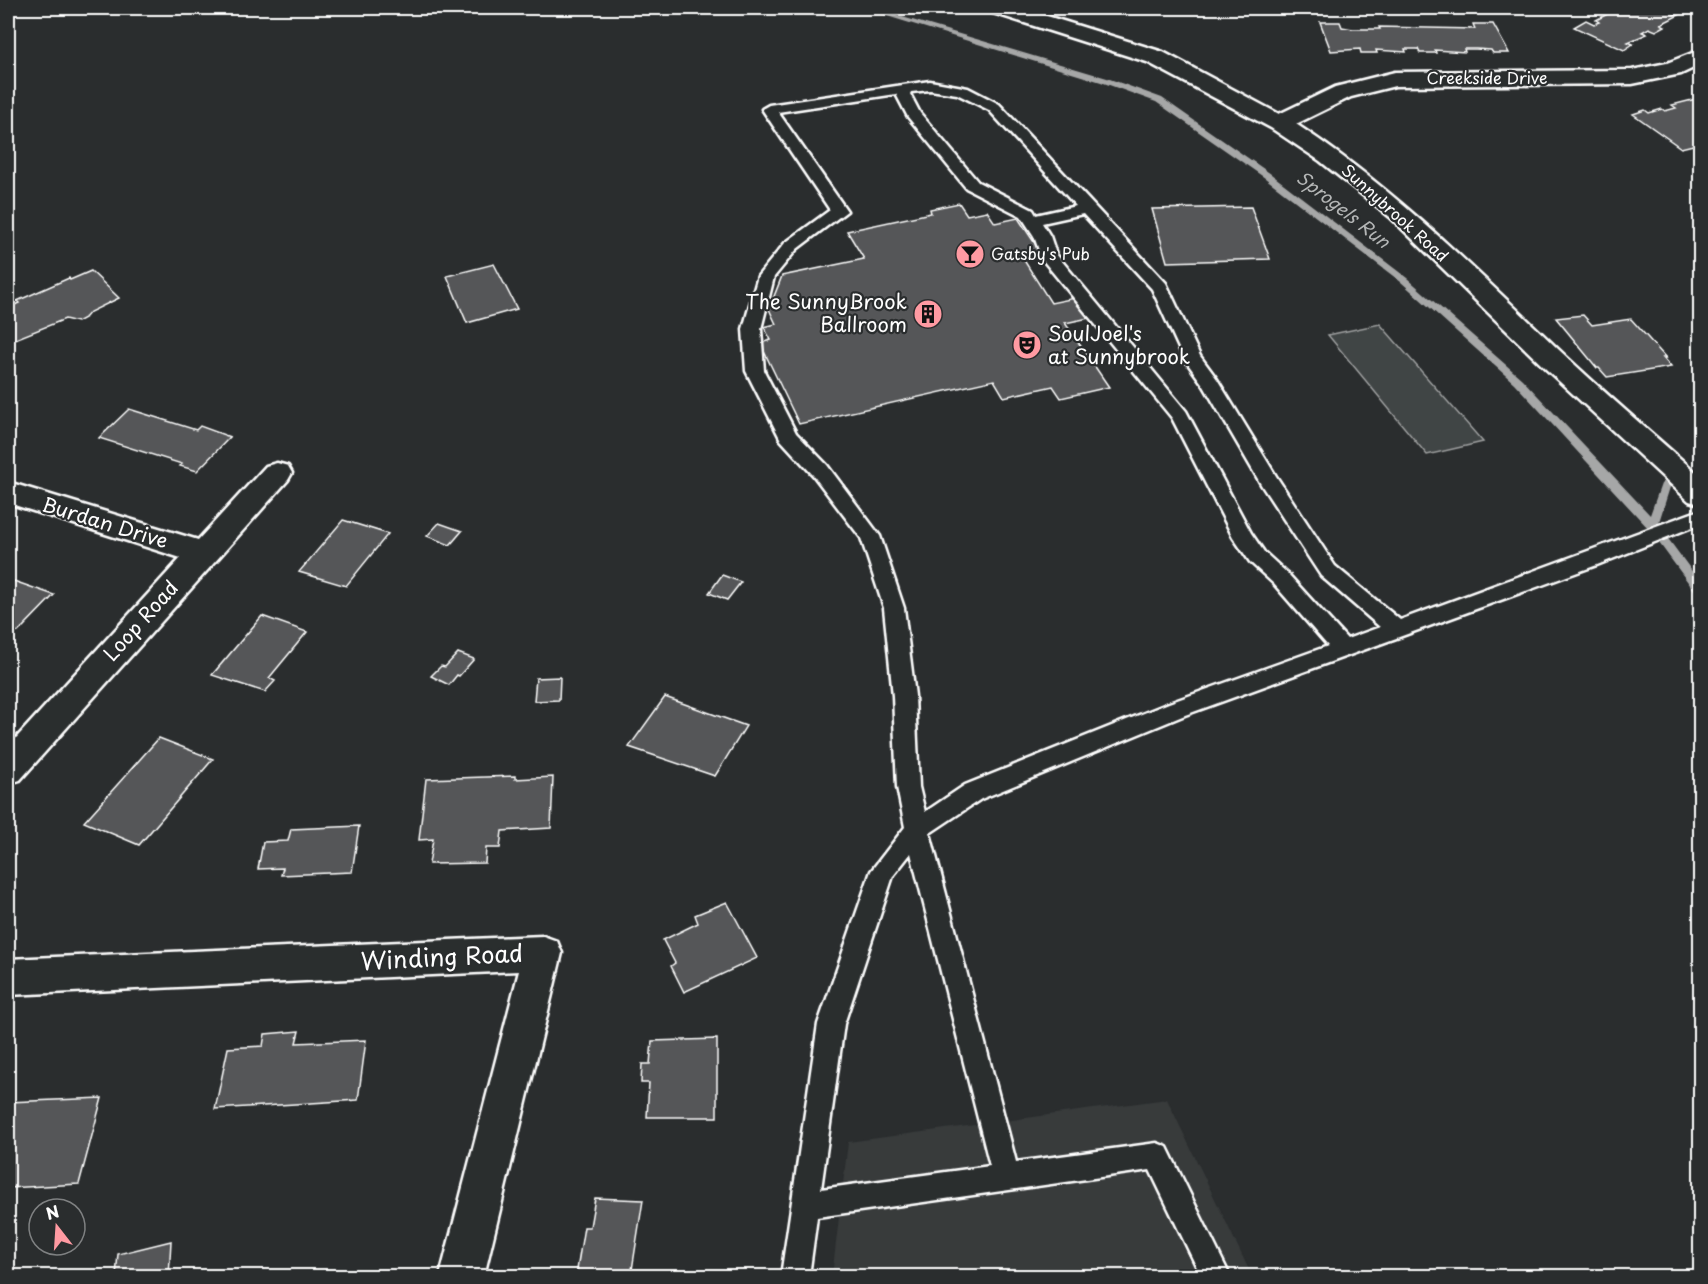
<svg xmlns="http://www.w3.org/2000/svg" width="1708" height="1284" font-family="'Playpen Sans',sans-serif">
	<rect width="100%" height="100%" fill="#2a2d2e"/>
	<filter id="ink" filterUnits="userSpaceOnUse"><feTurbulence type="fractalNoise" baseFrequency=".0167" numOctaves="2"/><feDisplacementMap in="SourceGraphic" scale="12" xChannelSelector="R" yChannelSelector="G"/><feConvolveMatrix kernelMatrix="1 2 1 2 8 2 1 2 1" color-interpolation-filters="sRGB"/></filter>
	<g filter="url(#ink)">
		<path fill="#373a3b" d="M1167,1099L1252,1276H832L848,1142Z"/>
		<path fill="#414445" stroke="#a0a2a2" stroke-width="1.5" d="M1380,324L1483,442L1427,455L1328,335Z"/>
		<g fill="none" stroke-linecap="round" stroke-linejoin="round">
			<path fill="#a6a7a7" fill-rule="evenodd" d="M861,8H872L1107,78L1162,98L1271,174L1407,278L1522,379L1650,515L1661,484L1666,480L1670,481L1671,484L1658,525L1700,582V594L1696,593L1648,528L1514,383L1401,282L1265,178L1156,102L1101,82Z"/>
		</g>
		<path fill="#555758" stroke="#fff" stroke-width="1.5" d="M1610,8H1690L1675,14L1679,15L1661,24L1665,26L1656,31L1649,28L1642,32L1647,34L1628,42L1633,44L1624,50L1574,27L1586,20L1594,24L1599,22L1596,20L1613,11L1608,9Z
			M1320,22H1340L1342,27L1353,29H1380L1379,27L1475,29L1473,24H1493L1509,53H1493L1491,50L1476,49H1464L1465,52L1435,50L1436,53H1420L1418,49H1405L1406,52L1376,50L1377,53H1361L1360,49L1331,51Z
			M1700,98V148H1698L1693,145L1681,148L1633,114L1645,110L1649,113L1662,109L1665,111L1676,108L1672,105Z
			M959,203L967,215L987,211L995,223L1018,218L1040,251L1020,254L1051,303L1075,298L1089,318L1065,323L1109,387L1061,398L1053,386L1004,397L994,380L799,424L760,343L771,340L764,327L776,324L769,309L782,276L864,259L847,231L931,213L930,209Z
			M1251,207L1270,259L1167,262L1152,209Z
			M494,264L517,309L467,323L447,276Z
			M91,271L119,298L90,312L86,317L77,322L65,319L8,342V308L19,303L17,301L69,278L70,280Z
			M1583,315L1592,325L1631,319L1666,358H1663L1671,367L1607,377L1599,368H1597L1556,318Z
			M129,409L196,430L200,426L230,437L197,471L180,466L182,464L99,438Z
			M343,520L388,534L346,586L299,572Z
			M439,523L462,531L450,545L427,536Z
			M722,575L741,582L727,600L709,593Z
			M8,579L54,595L18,632L8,628Z
			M262,616L307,632L269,678L275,681L265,692L212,675Z
			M458,653L474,659L459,676L457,675L449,685L431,676L441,666L445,667Z
			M560,677L559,700L534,701L536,678Z
			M665,697L746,726L715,776L629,747Z
			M159,738L213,759L139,845L84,822Z
			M515,776V779L553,777L551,828L502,831L500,848H486L485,863L429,864L433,839L419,840L426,779Z
			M359,826L352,872L281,875L283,868L258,869L263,842L288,841L291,829Z
			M727,902L757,958L684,992L671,966L675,963L663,940L698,923L695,915Z
			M299,1031L296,1043L366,1040L358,1100L215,1109L228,1048L263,1046L265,1034Z
			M717,1039V1117H647L649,1083H641L642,1064H650L652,1041Z
			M102,1098L79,1184L8,1188V1102Z
			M595,1198L643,1200L631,1276H576L584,1227H590Z
			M171,1241L169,1276H116L118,1254Z"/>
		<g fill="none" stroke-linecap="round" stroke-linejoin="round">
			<g stroke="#fff" stroke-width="5">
				<path id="service" d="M930,81L968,88L999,104L1166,283L1200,356L1217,379L1276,476L1335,566L1400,620L1700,510V524L1597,565L1185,715L981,799L930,833L1016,1162L1157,1143L1167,1147L1230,1276H1201L1150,1170L817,1217L809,1276H781L818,1024L871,871L905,827L897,787L893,696L884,608L861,538L813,475L781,440L746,371L743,329L758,276L785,243L830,210L762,109L769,105ZM930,90L957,94L989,110L1076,206L1036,215L1033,210L978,182L920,113L910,94L911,92ZM896,94L908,117L966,188L1021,216L1034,236L1042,259L1172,418L1233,537L1250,562L1274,584L1328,646L1169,703L965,785L925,812L919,787L915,696L904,608L880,536L827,465L796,433L764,371L761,329L774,277L797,249L847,211L778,112ZM1083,214L1152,289L1183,357L1204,386L1262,486L1321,576L1380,627L1347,639L1288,574L1264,552L1251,533L1186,411L1056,254L1050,236L1042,223ZM911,853L990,1166L821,1189L844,1024L893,876Z"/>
			</g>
			<g stroke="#fff" stroke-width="5">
				<path id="minor" d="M990,8H1021L1163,52L1279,114L1335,87L1395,72L1632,70L1667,63L1700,50V65L1681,74L1632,84L1395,86L1351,97L1296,124C1394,188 1474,269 1558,349C1604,393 1653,434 1700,476V504L1689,501L1547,370L1390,217L1320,161L1271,128L1147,62L993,13Z
					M277,463L288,466L292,473L288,480L20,780L8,784V747L181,558L8,503V482L198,540L266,466Z
					M543,936L557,941L562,953L484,1276H440L519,971L8,995V959Z"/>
			</g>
			<use href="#service" fill="#2a2d2e" fill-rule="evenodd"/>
			<use href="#minor" fill="#2a2d2e" fill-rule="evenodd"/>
		</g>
	</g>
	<defs>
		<g id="bar-disc" transform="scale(1.5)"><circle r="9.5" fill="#ff9aa2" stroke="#2a2d2e"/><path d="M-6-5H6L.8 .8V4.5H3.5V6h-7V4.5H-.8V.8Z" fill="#111"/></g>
		<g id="building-disc" transform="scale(1.5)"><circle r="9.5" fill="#ff9aa2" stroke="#2a2d2e"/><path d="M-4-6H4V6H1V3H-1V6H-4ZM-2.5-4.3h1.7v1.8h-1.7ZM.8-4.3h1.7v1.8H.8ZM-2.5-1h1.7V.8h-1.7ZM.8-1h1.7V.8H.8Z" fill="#111"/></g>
		<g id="theatre-disc" transform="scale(1.5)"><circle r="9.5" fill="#ff9aa2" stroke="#2a2d2e"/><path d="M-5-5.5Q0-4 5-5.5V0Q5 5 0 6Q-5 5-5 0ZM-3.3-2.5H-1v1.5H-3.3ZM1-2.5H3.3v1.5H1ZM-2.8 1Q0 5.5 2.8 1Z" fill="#111"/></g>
	</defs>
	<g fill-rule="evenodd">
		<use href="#bar-disc" x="970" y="254"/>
		<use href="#building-disc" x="928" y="314"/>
		<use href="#theatre-disc" x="1027" y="345"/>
	</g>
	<g text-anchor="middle" stroke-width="4.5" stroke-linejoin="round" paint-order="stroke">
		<g font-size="16" fill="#fff" stroke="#2a2d2e">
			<text x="1487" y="84">Creekside Drive</text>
			<text transform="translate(1395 213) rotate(42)" y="6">Sunnybrook Road</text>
		</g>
		<g font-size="16" fill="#fff" stroke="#2a2d2e" text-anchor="start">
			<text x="991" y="260">Gatsby's Pub</text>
		</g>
		<g font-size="18" font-style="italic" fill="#b4b6b6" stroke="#2a2d2e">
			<text transform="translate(1343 210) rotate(38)" y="6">Sprogels Run</text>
		</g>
		<g font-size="20" fill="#fff" stroke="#2a2d2e" text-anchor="end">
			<text x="907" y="309">The SunnyBrook<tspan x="907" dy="23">Ballroom</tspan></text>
			<text x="1048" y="341" text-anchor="start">SoulJoel's<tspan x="1048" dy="23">at Sunnybrook</tspan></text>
		</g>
		<g font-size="20" fill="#fff" stroke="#2a2d2e">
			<text transform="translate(105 523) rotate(17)" y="7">Burdan Drive</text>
			<text transform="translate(141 621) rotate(-48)" y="7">Loop Road</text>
		</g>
		<g font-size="24" fill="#fff" stroke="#2a2d2e">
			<text transform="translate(442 958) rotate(-3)" y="8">Winding Road</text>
		</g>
	</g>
	<rect width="1708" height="1284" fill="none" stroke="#2a2d2e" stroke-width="30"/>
	<rect x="15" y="15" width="1678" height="1254" fill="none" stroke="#fff" stroke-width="2" filter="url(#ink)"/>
	<g transform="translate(57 1227) rotate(343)"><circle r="28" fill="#2a2d2e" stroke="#7f8182" stroke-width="1.5"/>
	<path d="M0-4.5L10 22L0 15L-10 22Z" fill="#ff9aa2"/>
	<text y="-9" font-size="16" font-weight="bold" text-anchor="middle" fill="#ffffff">N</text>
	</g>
</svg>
